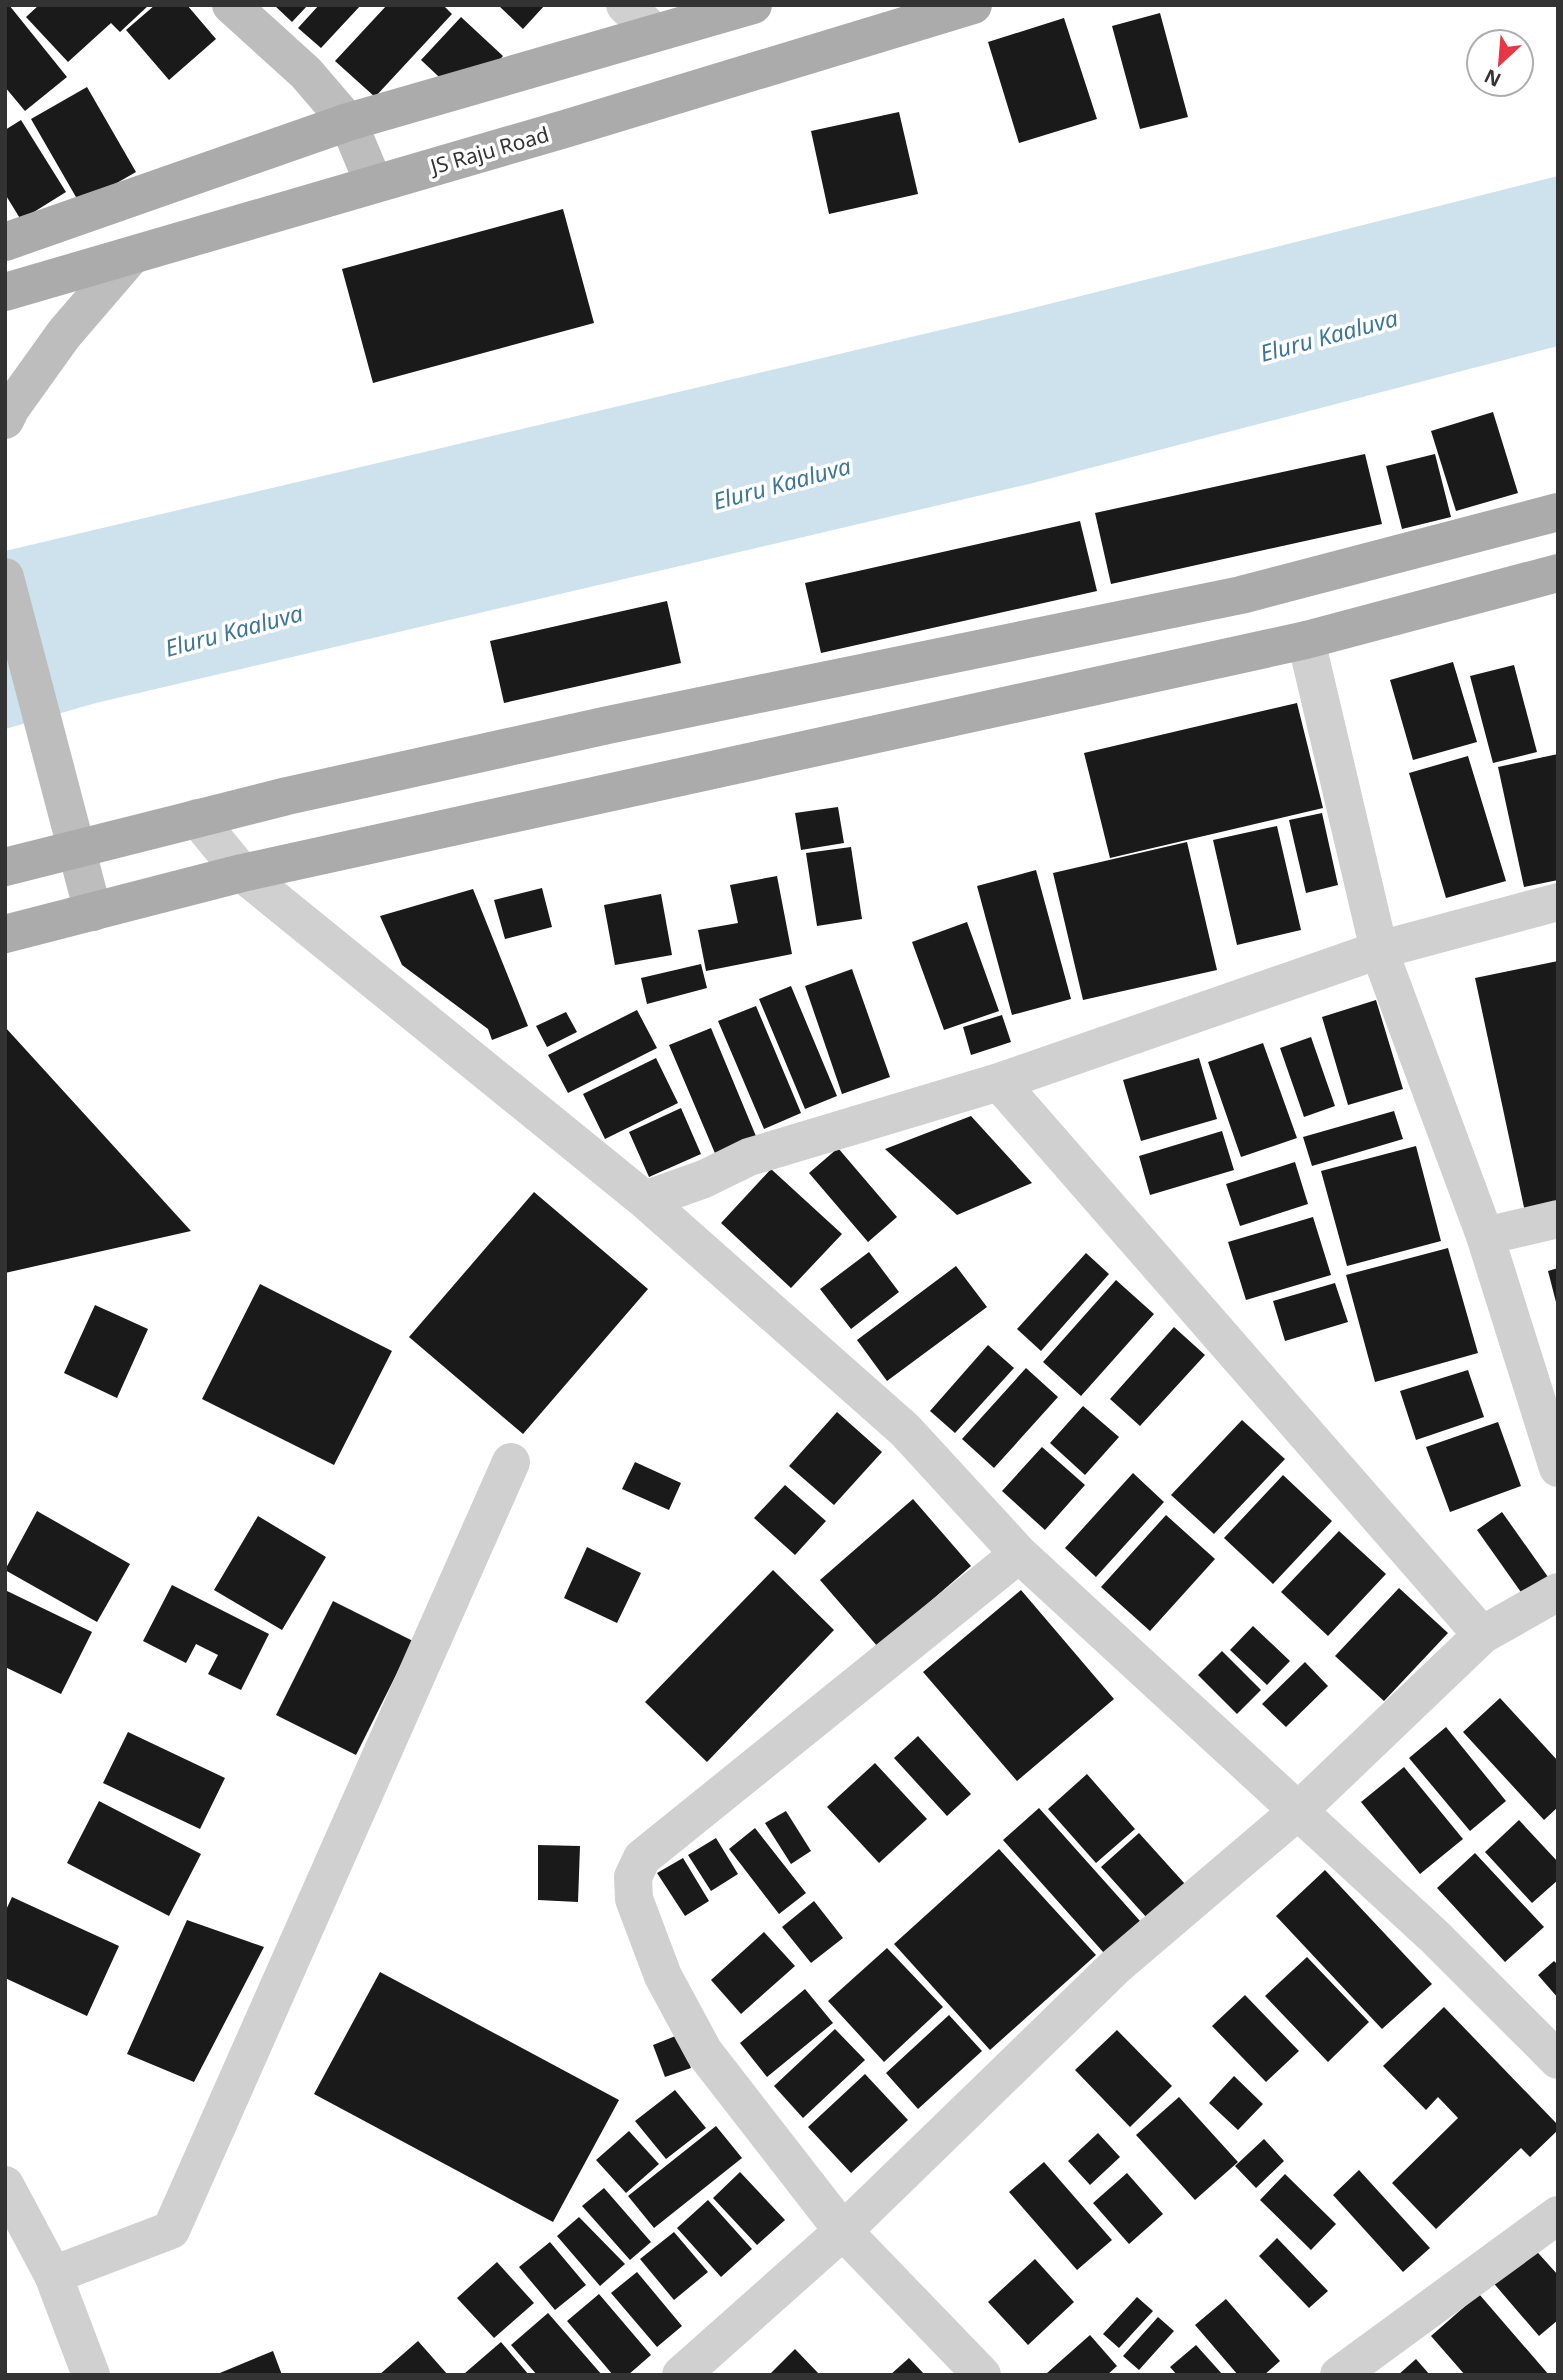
<svg xmlns="http://www.w3.org/2000/svg" width="1563" height="2380" font-family="'Noto Sans',sans-serif">
	<rect width="100%" height="100%" fill="#fff"/>
	<path fill="#cee2ee" d="M1558,176V346L1029,484L96,703L5,729V551L1025,310Z"/>
	<path fill="#1a1a1a" d="M5,5H9L67,77L25,111L5,87Z
		M39,5H149L120,32L111,23L68,62L26,17Z
		M155,5H187L216,39L169,80L126,30Z
		M274,5H308L292,22Z
		M319,5H361L321,48L298,28Z
		M387,5H443L452,14L375,97L335,61Z
		M498,5H545L523,29Z
		M1160,13L1188,117L1140,129L1112,26Z
		M461,17L503,56L481,80L453,90L421,60Z
		M1064,18L1097,119L1019,143L988,42Z
		M87,87L136,172L80,204L31,119Z
		M899,112L918,194L829,214L811,131Z
		M21,120L66,192L21,220L5,194V130Z
		M563,209L594,323L373,383L342,269Z
		M1493,412L1518,493L1456,511L1431,431Z
		M1365,454L1382,524L1111,584L1095,513Z
		M1435,454L1451,517L1402,529L1386,466Z
		M1080,521L1097,591L821,653L805,583Z
		M667,601L681,663L504,703L490,641Z
		M1453,662L1477,742L1413,760L1390,680Z
		M1514,665L1537,752L1493,763L1470,676Z
		M1297,703L1323,808L1110,858L1084,753Z
		M1558,754V880L1524,887L1498,767Z
		M1468,756L1506,881L1446,898L1409,773Z
		M838,807L844,843L801,850L795,813Z
		M1322,813L1338,885L1306,893L1289,820Z
		M1277,826L1301,930L1237,945L1213,840Z
		M1187,842L1217,970L1083,1000L1053,873Z
		M851,847L862,919L817,926L806,853Z
		M1036,870L1071,999L1012,1015L977,886Z
		M777,876L792,954L706,971L698,930L738,923L730,885Z
		M542,888L552,927L505,939L494,900Z
		M473,889L528,1026L492,1040L488,1029L402,965L380,916Z
		M661,894L672,955L615,965L604,905Z
		M967,922L999,1011L944,1030L912,942Z
		M1558,961V1205L1525,1212L1475,978Z
		M701,964L707,988L647,1004L641,978Z
		M852,969L890,1077L842,1094L805,986Z
		M791,986L837,1096L805,1109L759,999Z
		M1376,1000L1403,1089L1348,1105L1322,1017Z
		M756,1006L801,1113L764,1129L718,1021Z
		M637,1010L657,1048L568,1093L548,1055Z
		M566,1012L577,1032L547,1047L536,1026Z
		M1002,1015L1011,1042L971,1055L963,1027Z
		M5,1027L191,1231L5,1273Z
		M711,1028L758,1141L717,1158L669,1045Z
		M1311,1037L1335,1106L1304,1117L1280,1048Z
		M1263,1043L1297,1138L1241,1157L1208,1062Z
		M656,1058L678,1103L605,1139L583,1094Z
		M1199,1058L1217,1119L1141,1141L1123,1080Z
		M681,1108L701,1154L649,1177L629,1132Z
		M1394,1111L1403,1139L1312,1166L1303,1137Z
		M971,1116L1032,1183L957,1215L885,1149Z
		M1222,1131L1234,1170L1150,1195L1139,1156Z
		M1416,1146L1441,1241L1347,1266L1321,1171Z
		M838,1148L897,1217L868,1242L809,1173Z
		M1295,1162L1308,1204L1240,1226L1226,1184Z
		M771,1169L842,1234L791,1288L721,1223Z
		M534,1192L648,1289L523,1434L409,1337Z
		M1313,1217L1331,1275L1246,1300L1228,1242Z
		M1448,1248L1478,1353L1375,1382L1346,1275Z
		M869,1252L899,1292L851,1329L820,1289Z
		M1086,1253L1109,1274L1041,1351L1017,1329Z
		M956,1266L987,1307L887,1381L857,1340Z
		M1558,1268V1306H1557L1548,1271Z
		M1116,1280L1154,1314L1081,1396L1043,1362Z
		M1335,1283L1348,1322L1285,1341L1273,1301Z
		M260,1284L392,1351L334,1465L202,1399Z
		M95,1305L148,1329L117,1398L64,1373Z
		M1174,1327L1205,1355L1140,1426L1110,1399Z
		M988,1345L1014,1368L955,1433L930,1411Z
		M1026,1368L1058,1397L994,1468L962,1439Z
		M1468,1370L1484,1417L1416,1440L1400,1391Z
		M1083,1406L1119,1437L1085,1475L1050,1443Z
		M837,1412L882,1452L834,1505L789,1466Z
		M1242,1420L1285,1459L1214,1534L1171,1495Z
		M1498,1422L1521,1486L1450,1512L1426,1447Z
		M1042,1447L1085,1485L1045,1530L1002,1491Z
		M635,1462L681,1483L669,1510L622,1489Z
		M1133,1473L1164,1502L1096,1577L1065,1548Z
		M1283,1475L1332,1521L1273,1584L1224,1538Z
		M785,1485L826,1521L795,1555L754,1518Z
		M913,1499L971,1566L878,1647L820,1580Z
		M37,1511L130,1564L97,1622L5,1570Z
		M1502,1512L1548,1577L1523,1595L1477,1530Z
		M1166,1515L1215,1559L1150,1631L1101,1587Z
		M258,1516L326,1557L282,1630L214,1590Z
		M1339,1531L1386,1574L1328,1636L1281,1592Z
		M587,1547L641,1573L617,1623L564,1598Z
		M773,1570L834,1630L707,1762L645,1702Z
		M172,1585L269,1634L241,1690L208,1674L218,1655L196,1644L186,1663L143,1641Z
		M1399,1588L1448,1633L1384,1701L1335,1656Z
		M5,1590L92,1632L61,1694L5,1667Z
		M1021,1590L1114,1699L1017,1781L923,1672Z
		M333,1601L413,1641L356,1755L276,1715Z
		M1253,1626L1290,1661L1267,1685L1230,1650Z
		M1222,1651L1261,1690L1237,1714L1198,1675Z
		M1305,1662L1328,1686L1286,1727L1262,1704Z
		M1500,1698L1558,1761V1807L1544,1820L1463,1732Z
		M1446,1727L1506,1801L1470,1831L1409,1758Z
		M128,1732L225,1778L200,1829L103,1783Z
		M918,1736L971,1794L947,1816L894,1758Z
		M875,1763L927,1819L879,1863L827,1807Z
		M1404,1767L1463,1839L1420,1874L1361,1802Z
		M1087,1774L1135,1829L1096,1863L1048,1809Z
		M99,1801L201,1854L169,1916L67,1863Z
		M1039,1808L1140,1921L1104,1953L1003,1840Z
		M786,1811L811,1851L791,1864L765,1823Z
		M1519,1820L1558,1862V1880L1532,1903L1485,1852Z
		M755,1828L806,1893L779,1914L729,1849Z
		M1139,1833L1185,1884L1147,1918L1101,1867Z
		M716,1838L738,1874L711,1891L688,1855Z
		M538,1845L580,1846L578,1902L538,1900Z
		M999,1849L1096,1955L990,2050L894,1944Z
		M1475,1853L1544,1927L1505,1962L1437,1888Z
		M683,1858L709,1901L685,1916L657,1873Z
		M1325,1870L1432,1984L1382,2029L1276,1916Z
		M12,1897L119,1946L87,2016L5,1978V1912Z
		M814,1901L843,1938L811,1963L782,1927Z
		M187,1920L264,1947L194,2082L127,2054Z
		M764,1932L795,1966L741,2014L711,1980Z
		M887,1948L943,2007L884,2062L828,2001Z
		M1307,1957L1369,2022L1328,2062L1265,1996Z
		M1554,1961L1558,1965V1998L1538,1975Z
		M380,1972L619,2100L553,2222L314,2094Z
		M805,1989L833,2023L767,2077L740,2043Z
		M1245,1995L1299,2051L1266,2082L1212,2026Z
		M1444,2007L1558,2125V2130L1530,2157L1521,2148L1436,2229L1392,2183L1458,2118L1438,2097L1426,2110L1383,2066Z
		M949,2015L982,2051L918,2109L886,2073Z
		M835,2029L865,2060L803,2118L774,2086Z
		M1117,2030L1172,2086L1130,2127L1075,2070Z
		M678,2035L691,2068L665,2077L653,2045Z
		M865,2074L908,2120L851,2173L808,2127Z
		M1234,2076L1263,2104L1238,2130L1209,2103Z
		M675,2090L706,2128L666,2159L635,2121Z
		M1179,2097L1238,2162L1195,2200L1136,2135Z
		M716,2126L742,2158L654,2228L628,2196Z
		M629,2131L659,2164L626,2193L596,2160Z
		M1098,2133L1120,2157L1090,2185L1068,2161Z
		M1264,2139L1284,2161L1256,2188L1235,2166Z
		M1044,2162L1112,2240L1077,2270L1009,2192Z
		M1359,2170L1430,2248L1403,2272L1333,2195Z
		M740,2172L785,2220L757,2245L713,2198Z
		M1127,2173L1163,2214L1129,2244L1093,2203Z
		M1285,2174L1336,2224L1311,2250L1260,2200Z
		M604,2188L651,2242L630,2260L582,2206Z
		M708,2200L752,2249L721,2277L677,2228Z
		M579,2217L625,2264L600,2286L557,2236Z
		M674,2232L708,2272L674,2300L640,2259Z
		M1277,2238L1328,2291L1309,2308L1259,2256Z
		M550,2242L586,2285L555,2310L519,2267Z
		M1530,2244L1558,2275V2320L1539,2336L1490,2279Z
		M1035,2259L1074,2302L1028,2345L988,2302Z
		M497,2262L534,2303L494,2338L457,2298Z
		M637,2272L682,2326L657,2347L611,2293Z
		M599,2294L651,2355L628,2375H613L567,2321Z
		M1479,2294L1549,2375H1465L1431,2336Z
		M1137,2297L1153,2311L1119,2348L1103,2334Z
		M1226,2299L1280,2361L1264,2375H1238L1195,2325Z
		M548,2313L602,2375H537L511,2345Z
		M1158,2317L1174,2331L1139,2370L1123,2356Z
		M1090,2335L1117,2366L1107,2375H1048L1047,2373Z
		M418,2341L448,2375H379Z
		M501,2342L529,2375H467L465,2373Z
		M1196,2345L1223,2375H1177L1170,2367Z
		M795,2349L820,2375H769Z
		M273,2351L282,2375H215Z
		M909,2358L925,2375H890Z
		M1416,2359L1430,2375H1398Z"/>
	<g fill="none" stroke-linecap="round" stroke-linejoin="round">
		<path stroke="#d0d0d0" stroke-width="38" d="M625,5L655,33
			M1306,640L1379,950L1485,1236L1558,1468
			M197,818L242,873L645,1200L905,1430L1019,1554L1435,1937L1558,2060
			M999,1082L1482,1635
			M645,1200L704,1179L749,1157L999,1082L1379,950L1558,902
			M1485,1236L1558,1219
			M5,2185L53,2275L91,2375
			M53,2275L171,2230L511,1462
			M681,2375L843,2231L1116,1966L1298,1811L1482,1635L1558,1592
			M982,2375L843,2231L704,2052L663,1976L634,1899L633,1877L642,1858L1019,1554
			M1339,2375L1558,2215"/>
		<path stroke="#bdbdbd" stroke-width="38" d="M231,5L306,73L348,122L374,184
			M5,420L11,408L64,334L131,256
			M5,577L93,912"/>
		<path stroke="#ababab" stroke-width="38" d="M5,242L348,122L753,5
			M5,292L568,128L973,5
			M5,867L287,796L608,725L1241,595L1558,512
			M5,934L242,873L1306,640L1558,573"/>
	</g>
	<g text-anchor="middle" stroke-width="7" stroke-linejoin="round" paint-order="stroke">
		<g font-size="21" fill="#333" stroke="#fff">
			<text transform="translate(490 151) rotate(-16)" y="7">JS Raju Road</text>
		</g>
		<g font-size="23" font-style="italic" fill="#3d7698" stroke="#fff">
			<text transform="translate(1329 336) rotate(-15)" y="8">Eluru Kaaluva</text>
			<text transform="translate(782 484) rotate(-15)" y="8">Eluru Kaaluva</text>
			<text transform="translate(234 631) rotate(-15)" y="8">Eluru Kaaluva</text>
		</g>
	</g>
	<rect width="1563" height="2380" fill="none" stroke="#333333" stroke-width="14"/>
	<g transform="translate(1500 63) rotate(206)"><circle r="33" fill="#ffffff" stroke="#adadad" stroke-width="2"/>
	<path d="M0-5L12 26L0 18L-12 26Z" fill="#e93644"/>
	<text y="-10" font-size="19" font-weight="bold" text-anchor="middle" fill="#333333">N</text>
	</g>
</svg>
